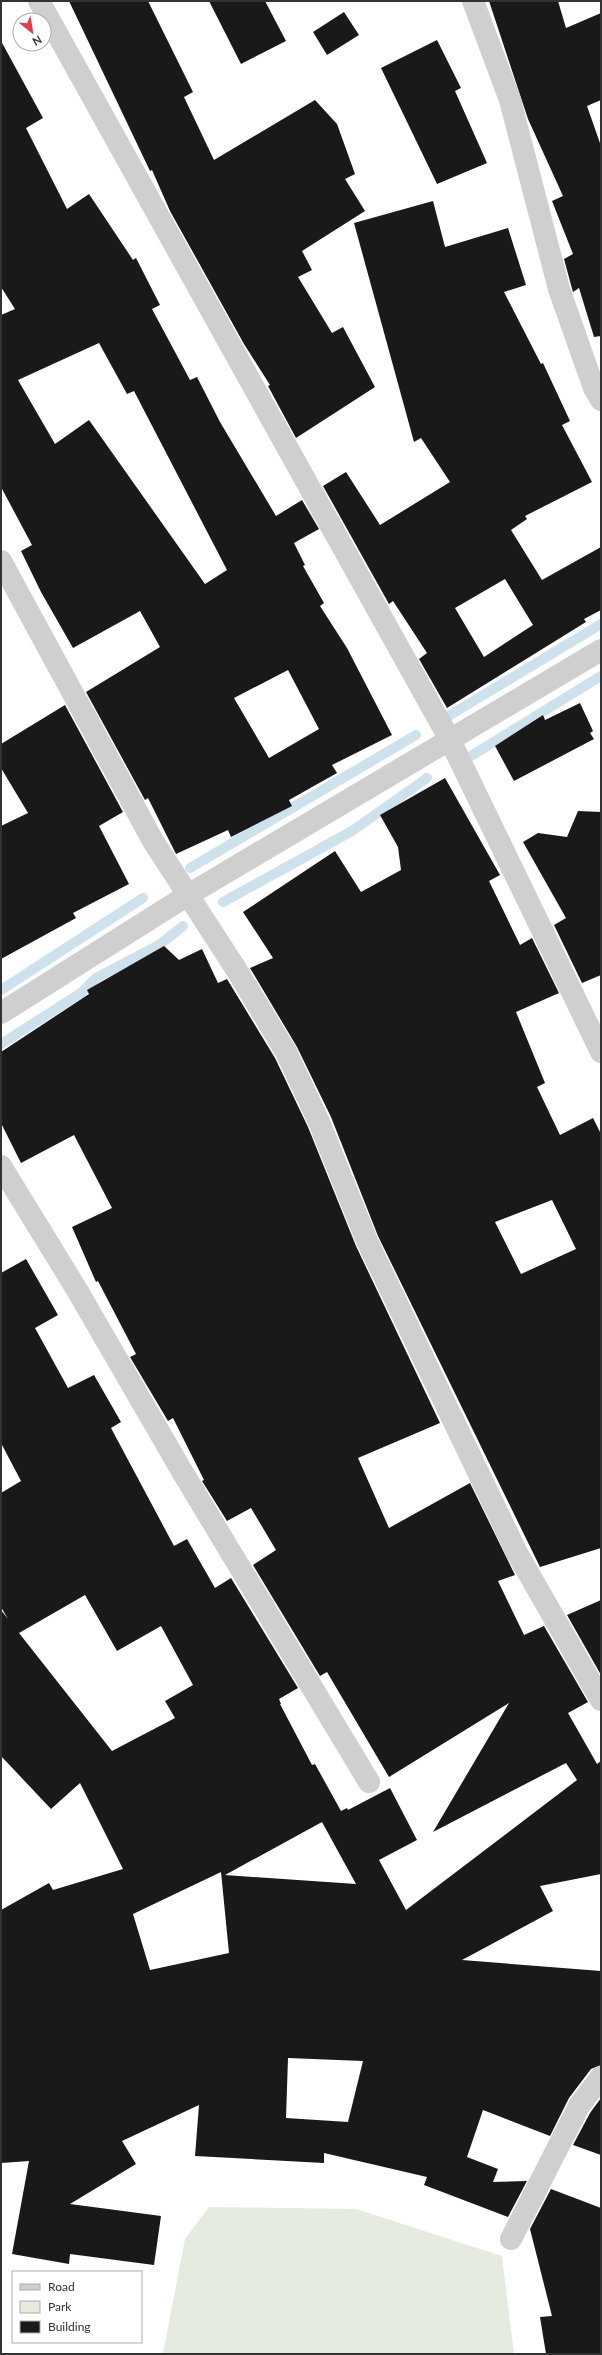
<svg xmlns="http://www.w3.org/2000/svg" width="602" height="2355" font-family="Lato,sans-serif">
	<rect width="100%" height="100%" fill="#fff"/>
	<path fill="#e5ebde" d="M209,2207L356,2209L502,2256L514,2354H163L185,2239Z"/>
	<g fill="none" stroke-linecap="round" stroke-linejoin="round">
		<path stroke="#cee2ed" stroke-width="10" d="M445,718L601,624
			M466,759L601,676
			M190,868L416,735
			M223,902L352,831L427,778
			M1,990L143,898
			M1,1044L81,993L96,978L159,945L183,926"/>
	</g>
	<path fill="#191919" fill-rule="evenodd" d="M69,1H148L193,92L184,97L214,160L315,100L337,124L355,174L345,179L365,211L302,251L312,270L298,277L332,333L343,327L375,387L296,438L268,386L270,385L244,344L170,211L152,170L150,171Z
		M209,1H265L286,41L241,64Z
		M489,1H558L566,28L601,13V100L587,106L601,146V336L594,337L579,288L573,292L571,285L564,259L573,254L552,201L563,196L528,119Z
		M344,12L359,35L327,55L313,32Z
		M437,40L461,88L455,91L487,163L437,184L381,68Z
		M1,41L43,118L26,128L67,209L89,194L133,260L136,258L160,305L152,309L190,380L197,377L220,422L276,516L302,500L319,529L294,543L305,565L303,566L324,603L320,606L347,648L392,735L332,765L337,773L289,800L292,806L231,837L228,830L176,854L148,798L145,800L86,692L160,647L140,611L73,648L41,592L21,551L32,545L1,487V315L15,309L1,287ZM99,343L127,394L134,391L227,570L205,584L89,420L55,444L18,380ZM288,670L319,729L269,758L234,698Z
		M433,201L445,247L508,228L526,285L504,292L541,364L543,363L570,421L562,425L592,482L525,516L527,519L511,530L542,580L601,547V610L584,619L586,622L447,708L419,659L427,653L393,601L389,604L323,486L346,472L380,525L450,482L421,438L414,442L354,223ZM505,579L533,625L484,657L455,608Z
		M580,703L593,731L590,733L594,739L514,781L495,746L543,715L545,720Z
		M65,705L123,812L99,826L129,884L73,913L76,918L1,959V826L28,813L1,768V744Z
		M445,778L500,875L489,881L520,945L532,938L559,993L516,1012L545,1083L537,1087L560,1135L593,1118L601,1134V1548L540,1567L378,1236L331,1117L297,1047L250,968L273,958L243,912L335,851L361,892L401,870L398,847L380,815ZM552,1200L576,1249L521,1274L495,1222Z
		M578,811L601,812V975L582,983L554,925L566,918L523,842L538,833L567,837Z
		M164,946L179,960L202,949L218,983L227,979L275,1058L308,1127L356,1246L440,1423L358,1458L389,1528L470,1483L515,1575L498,1581L524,1635L544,1626L588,1702L568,1713L597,1764L601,1761V1874L540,1886L553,1911L462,1960L601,1971V2065L591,2069L569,2098L550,2136L483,2110L467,2157L498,2169L493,2182L527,2181L508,2217L424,2185L427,2177L324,2153V2163L195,2156L199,2105L122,2141L136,2164L70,2204L161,2216L154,2265L70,2254L69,2264L12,2254L29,2161L1,2163V1910L49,1883L53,1890L123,1869L80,1783L51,1809L1,1756V1610L8,1619L1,1607V1493L21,1481L1,1443V1273L26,1259L58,1315L35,1328L68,1388L94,1375L121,1422L111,1428L174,1546L187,1539L215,1588L231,1578L298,1688L279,1699L281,1704H280L312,1765L315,1764L341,1811L347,1808L348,1810L390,1788L417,1840L379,1860L406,1910L577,1780L566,1763L433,1832L509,1703L389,1777L327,1672L320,1676L253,1565L276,1550L251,1508L227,1521L202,1481L204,1480L173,1418L168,1421L130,1357L136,1354L98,1281L96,1282L72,1227L112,1208L74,1135L21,1163L1,1123V1052L89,994L87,990ZM85,1595L117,1651L161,1626L193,1685L165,1701L175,1718L112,1751L19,1633ZM322,1822L356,1884L225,1875ZM221,1872L229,1953L150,1970L133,1914ZM288,2058L363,2061L348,2122L286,2118Z
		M601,1600V1675L567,1615Z
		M601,2098V2155L573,2145L590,2113Z
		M551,2189L601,2208V2354H546L540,2317L552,2316L530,2229Z"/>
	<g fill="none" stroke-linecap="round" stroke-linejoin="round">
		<path stroke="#cfcfcf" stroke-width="22" d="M39,1L450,740L601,1052
			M473,1L510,100L559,289L594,388L601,400
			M1,561L153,841L236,969L286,1052L319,1122L367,1241L517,1553L601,1700
			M1,1013L188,895L601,650
			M1,1166L77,1290L183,1473L369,1782
			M511,2239L579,2106L601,2077"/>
	</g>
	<rect width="602" height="2355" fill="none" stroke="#323232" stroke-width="4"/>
	<rect x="12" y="2271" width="130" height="72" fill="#ffffff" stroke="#adadad"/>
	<rect x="20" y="2284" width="20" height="6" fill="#cfcfcf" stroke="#adadad"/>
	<text x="48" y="2291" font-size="12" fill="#323232">Road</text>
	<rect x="20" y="2301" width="20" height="12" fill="#e5ebde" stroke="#adadad"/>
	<text x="48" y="2311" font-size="12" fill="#323232">Park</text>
	<rect x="20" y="2321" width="20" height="12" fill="#191919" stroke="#adadad"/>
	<text x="48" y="2331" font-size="12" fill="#323232">Building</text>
	<g transform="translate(32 32) rotate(150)"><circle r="19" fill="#ffffff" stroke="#adadad"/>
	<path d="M0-3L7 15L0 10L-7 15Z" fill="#e43949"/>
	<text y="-6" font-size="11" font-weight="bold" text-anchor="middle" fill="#323232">N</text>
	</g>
</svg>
